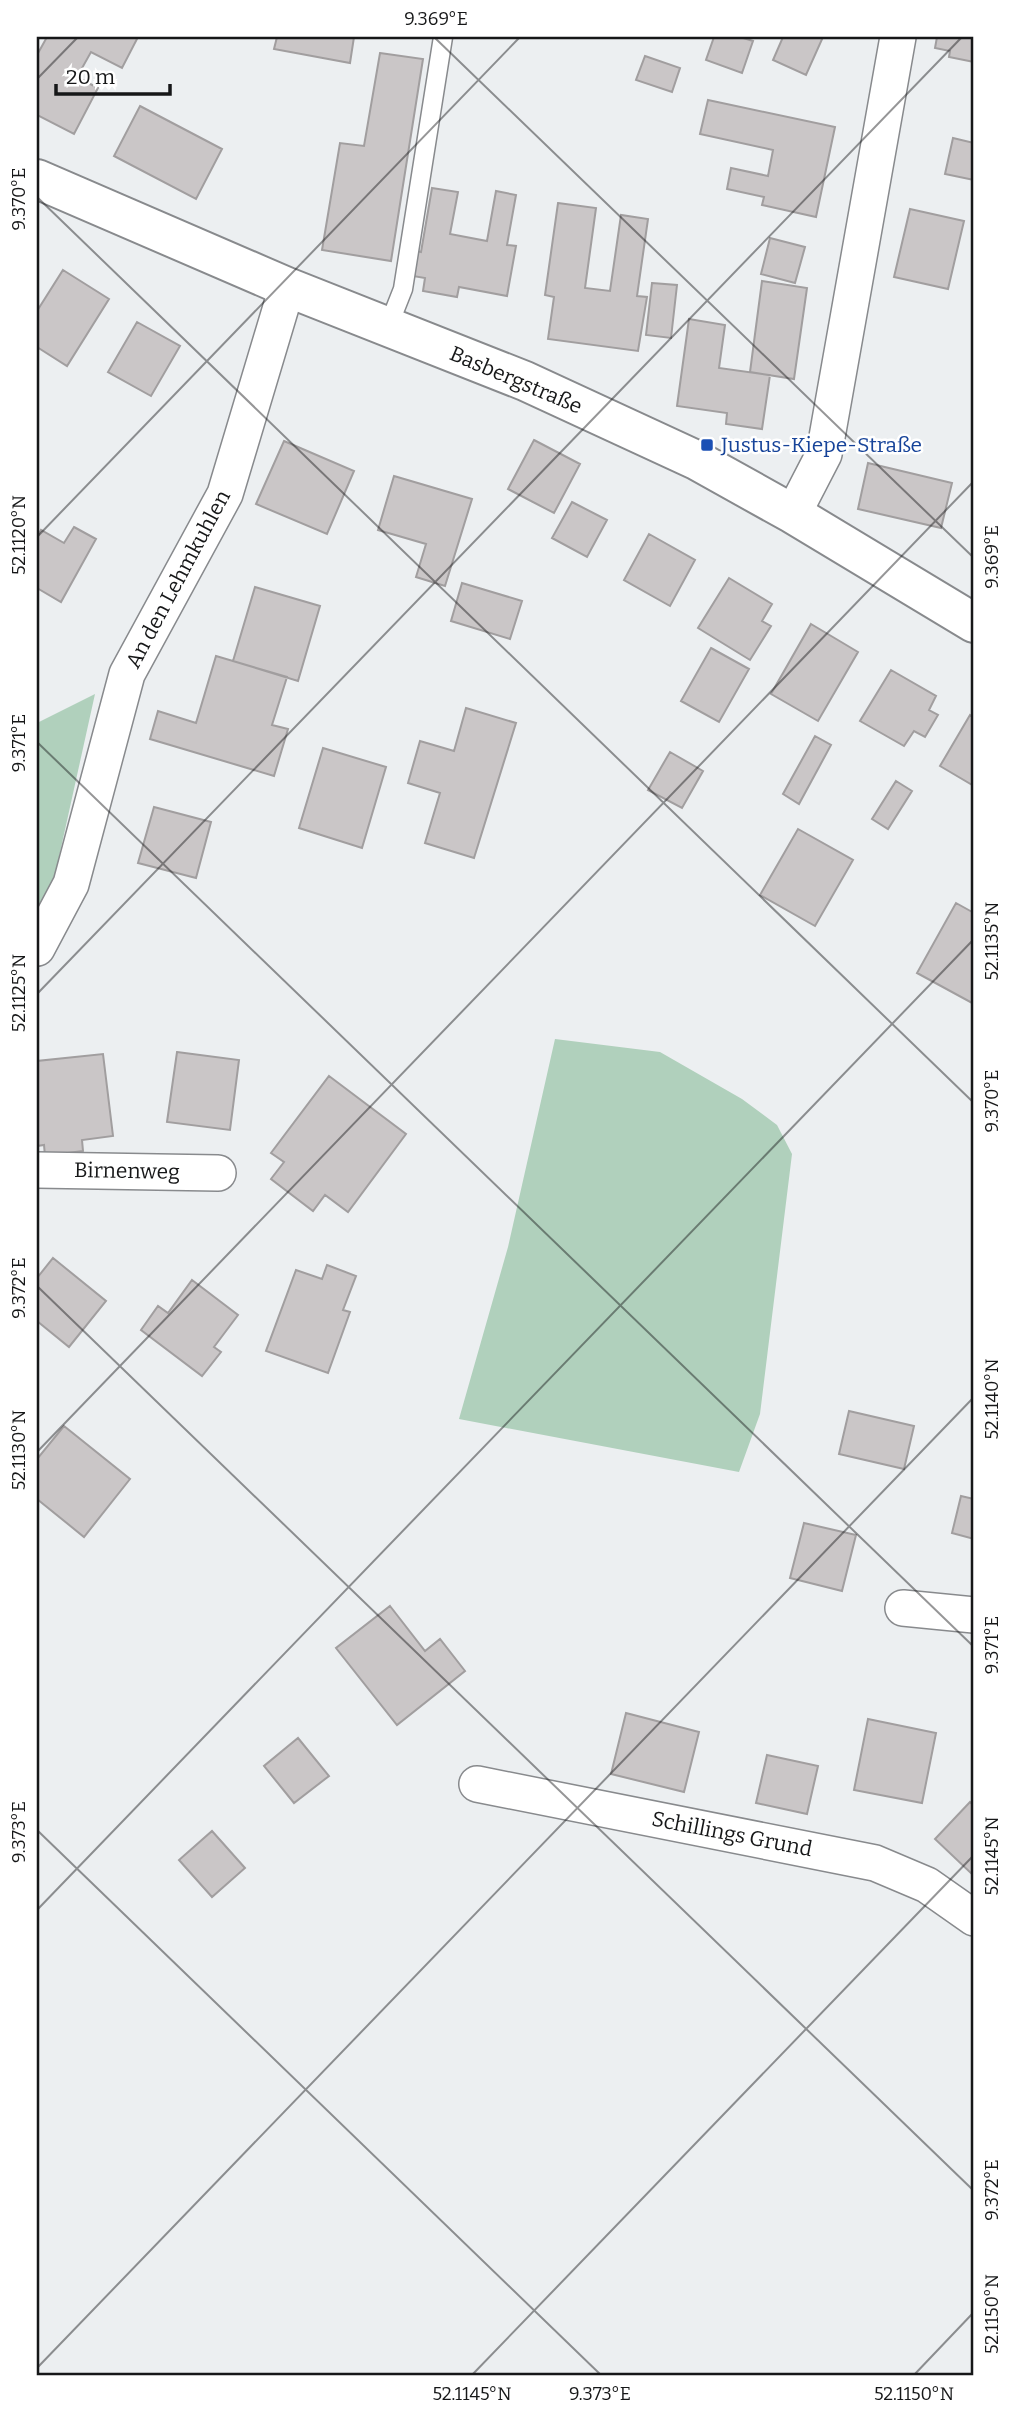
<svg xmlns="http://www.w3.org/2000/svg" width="1011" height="2413" font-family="Bitter,serif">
	<rect width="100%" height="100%" fill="#eceff1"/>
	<path fill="#b0d0bc" d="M95,694L53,884L37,912V723Z
		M555,1039L660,1052L742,1099L777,1125L792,1154L760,1414L739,1472L459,1419L508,1247Z"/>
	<path fill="#cac6c7" stroke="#a19e9f" stroke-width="2" d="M47,37H138L122,68L91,52L77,77L98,88L74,134L37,115V55Z
		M277,37H354L350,63L274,49Z
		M714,37H740L753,41L742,73L706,60Z
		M783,37H823L806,75L773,60Z
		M937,37H974V62L949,57L950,51L935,48Z
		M380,53L423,59L391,261L322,250L340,143L364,146Z
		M645,56L680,68L672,92L636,80Z
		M708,100L835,127L816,217L762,205L764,197L727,189L731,168L768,176L773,150L700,134Z
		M140,106L222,149L196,199L114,156Z
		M953,138L974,143V180L945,174Z
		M432,188L458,192L450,234L487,241L496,191L516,195L507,245L516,246L507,296L459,287L457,297L423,291L425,278L413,276L417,251L421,252Z
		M558,203L596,208L585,288L610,291L621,215L648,219L637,296L647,297L638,351L548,339L554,297L545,295Z
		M910,209L964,221L948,289L894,277Z
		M770,238L805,247L795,283L761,274Z
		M63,270L109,299L67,366L37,347V311Z
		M762,281L807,288L794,379L750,372Z
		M652,283L677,285L671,338L646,335Z
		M689,319L725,325L719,368L770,375L762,429L726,424L727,413L677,406Z
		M137,322L180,346L151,396L108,372Z
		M534,440L580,464L554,513L508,489Z
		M284,441L354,471L327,534L256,504Z
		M868,463L952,483L941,528L858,509Z
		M394,476L472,499L445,586L416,577L426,544L378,530Z
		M572,502L607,520L587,557L552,538Z
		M74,527L96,539L61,602L37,588V538L41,530L64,543Z
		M649,534L695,560L670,606L624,580Z
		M729,578L772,604L762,621L771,626L750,660L698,628Z
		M462,583L522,601L510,639L451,621Z
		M255,587L320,606L298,681L233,661Z
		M811,624L858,652L818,721L771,694Z
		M711,648L749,669L719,722L681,701Z
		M216,656L287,677L272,725L288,729L274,776L150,739L158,711L196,723Z
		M891,670L936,696L929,710L938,715L925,737L914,731L904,746L860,721Z
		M466,708L516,723L474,858L425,843L440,793L408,783L420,741L454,751Z
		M970,715L974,718V786L940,766Z
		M815,736L831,745L799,804L783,794Z
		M323,748L386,767L362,848L299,828Z
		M670,752L703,771L682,808L648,790Z
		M896,781L912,791L888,829L872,819Z
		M154,807L211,822L196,878L138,863Z
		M798,829L853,860L815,926L760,895Z
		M956,903L974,913V1004L917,973Z
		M177,1052L239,1060L230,1130L167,1122Z
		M103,1054L113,1136L82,1140L83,1151L45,1156L44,1145L37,1146V1061Z
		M329,1076L406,1134L348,1212L325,1195L313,1211L271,1179L284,1162L271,1153Z
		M53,1258L106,1301L69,1347L37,1321V1278Z
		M327,1265L356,1276L343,1310L350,1312L328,1373L266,1351L296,1270L322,1279Z
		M192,1280L238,1315L214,1347L221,1352L202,1376L141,1330L158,1306L168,1313Z
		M849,1411L914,1426L904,1469L839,1454Z
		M64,1426L130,1479L84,1537L37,1499V1459Z
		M961,1496L974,1499V1539L952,1533Z
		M804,1523L856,1535L842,1591L790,1578Z
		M390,1606L425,1651L440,1639L465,1671L397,1725L336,1648Z
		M626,1713L699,1732L684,1792L611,1774Z
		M868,1719L936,1733L922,1803L854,1790Z
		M298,1738L329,1776L294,1803L264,1766Z
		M767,1755L818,1766L807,1814L756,1803Z
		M970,1802L974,1806V1876L935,1839Z
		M212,1831L245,1868L212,1897L179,1860Z"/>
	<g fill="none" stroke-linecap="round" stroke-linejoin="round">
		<g stroke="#888a8d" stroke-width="21">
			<path id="service" d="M388,327L403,289L443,37"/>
		</g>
		<g stroke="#888a8d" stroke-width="38">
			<path id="minor" d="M793,514L824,454L898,37
				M37,948L71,884L127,674L225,494L287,287
				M37,1170L218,1173
				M903,1608L974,1615
				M477,1784L875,1863L927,1885L974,1918"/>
		</g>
		<g stroke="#888a8d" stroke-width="42">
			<path id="secondary" d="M37,179L287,287L525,381L696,460L793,514L974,623"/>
		</g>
		<use href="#service" stroke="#fff" stroke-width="18"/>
		<use href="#minor" stroke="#fff" stroke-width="35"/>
		<use href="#secondary" stroke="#fff" stroke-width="38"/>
	</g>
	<path fill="none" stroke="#161718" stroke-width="2" stroke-opacity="0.45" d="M434,37L974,558M37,79L78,37M37,197L974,1103M37,537L520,37M37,742L974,1647M37,994L962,37M37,1286L974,2191M37,1452L974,481M37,1830L602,2376M37,1910L974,939M37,2368L974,1397M37,2374L39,2376M471,2376L974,1855M913,2376L974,2312"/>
	<rect fill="#1a4fb4" stroke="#fff" stroke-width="2.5" x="700" y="438" width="14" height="14" rx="3.5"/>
	<g text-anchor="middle" stroke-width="5" stroke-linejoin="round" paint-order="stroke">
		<g font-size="21" fill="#161718" stroke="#fff">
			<text transform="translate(516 380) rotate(23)" y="7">Basbergstraße</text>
			<text transform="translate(178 579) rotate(-62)" y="7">An den Lehmkuhlen</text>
			<text transform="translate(127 1171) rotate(1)" y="7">Birnenweg</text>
			<text transform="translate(732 1834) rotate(11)" y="7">Schillings Grund</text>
		</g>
		<g font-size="21" fill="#164399" stroke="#fff" text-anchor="start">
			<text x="721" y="452">Justus-Kiepe-Straße</text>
		</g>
	</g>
	<rect width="1011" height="2413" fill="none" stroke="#ffffff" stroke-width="77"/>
	<path d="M56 84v10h114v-10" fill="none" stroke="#161718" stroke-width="3.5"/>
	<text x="66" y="84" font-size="21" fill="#161718" stroke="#ffffff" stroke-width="5" paint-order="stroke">20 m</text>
	<rect x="38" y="38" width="934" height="2336" fill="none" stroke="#161718" stroke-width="2.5"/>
	<g font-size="18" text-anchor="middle" fill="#161718">
		<text x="436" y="25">9.369°E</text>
		<text transform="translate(19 199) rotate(-90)" y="6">9.370°E</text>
		<text transform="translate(19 535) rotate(-90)" y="6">52.1120°N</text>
		<text transform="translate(992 557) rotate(-90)" y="6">9.369°E</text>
		<text transform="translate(19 743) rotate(-90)" y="6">9.371°E</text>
		<text transform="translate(992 941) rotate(-90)" y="6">52.1135°N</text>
		<text transform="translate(19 993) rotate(-90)" y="6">52.1125°N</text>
		<text transform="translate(992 1101) rotate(-90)" y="6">9.370°E</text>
		<text transform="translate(19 1288) rotate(-90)" y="6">9.372°E</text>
		<text transform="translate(992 1399) rotate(-90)" y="6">52.1140°N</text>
		<text transform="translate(19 1450) rotate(-90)" y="6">52.1130°N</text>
		<text transform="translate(992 1645) rotate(-90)" y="6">9.371°E</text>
		<text transform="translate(19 1832) rotate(-90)" y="6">9.373°E</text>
		<text transform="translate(992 1856) rotate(-90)" y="6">52.1145°N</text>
		<text transform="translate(992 2190) rotate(-90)" y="6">9.372°E</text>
		<text transform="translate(992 2314) rotate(-90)" y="6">52.1150°N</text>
		<text x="472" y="2400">52.1145°N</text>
		<text x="600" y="2400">9.373°E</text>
		<text x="914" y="2400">52.1150°N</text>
	</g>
</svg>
